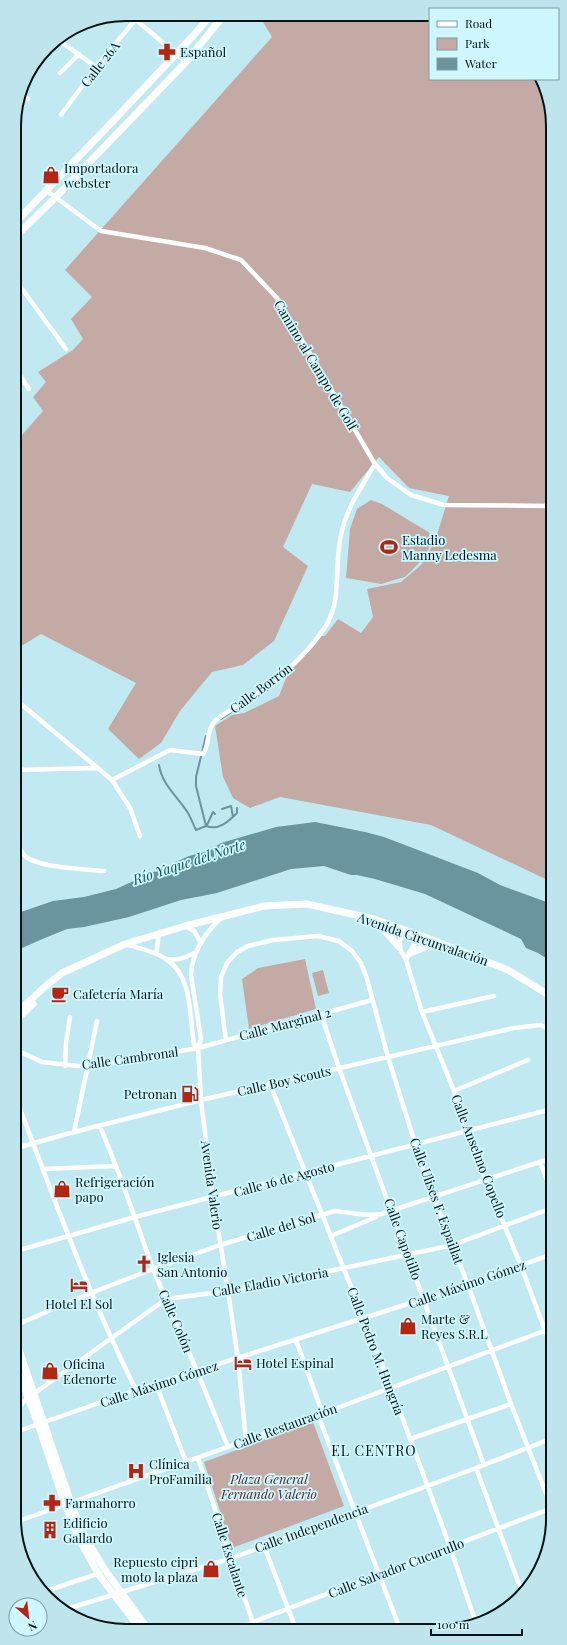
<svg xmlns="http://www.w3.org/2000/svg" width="567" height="1645" font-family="'Playfair Display',serif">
	<rect width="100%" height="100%" fill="#c1e9f2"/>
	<path fill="#c4aaa5" d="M259,15L430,16V79H537L551,104L552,882L431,825L280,797L250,808L233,798L223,777L215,726L232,715L244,713L279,696L288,673L320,636H325L338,619L361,633L373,617L367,589L401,582L421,565L435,541L449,496L409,488L379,457L350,492L312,484L283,547L308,566L274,641L243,665L212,672L180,711L161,743L139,759L108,729L136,683L41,634L15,650V443L43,411L33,397L46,382L38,372L73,350L83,339L71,319L92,297L65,270L272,37Z
		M371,500L382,504L435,536L424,558L405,577L381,584L346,578L350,529L357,509Z
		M305,959L316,1009L249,1029L242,979L258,968Z
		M323,970L329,993L318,996L312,973Z
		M313,1422L344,1506L232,1548L204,1462Z"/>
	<path fill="#6a959e" d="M315,822L365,832L384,837L478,873L500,885L552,904V962L538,953L526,948L521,939L425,894L375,879L357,875H351L324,866L291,869L217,893L181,900L129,917L84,927L67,929L45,938L15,951V914L53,901L84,897L116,889L189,856L209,851L221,843L276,827Z"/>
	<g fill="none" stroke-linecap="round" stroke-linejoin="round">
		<path stroke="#6a959e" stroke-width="2" d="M253,699L266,691L285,675
			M221,719L238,708
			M159,765C162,785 178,797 188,813C191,818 193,824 196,830L206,826C219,831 229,821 237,813V808
			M222,809L231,806L233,817
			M207,825L213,812L215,814
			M206,826L196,786V777L206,736"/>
		<path stroke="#fff" stroke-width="4.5" d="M129,14L186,62
			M57,39L96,67
			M63,42L73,29
			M60,73L79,54
			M21,94L28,99
			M61,115L96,67L140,14
			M47,191L101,231L205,248L241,260L277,298L375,464L387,478L411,495L444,505L551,506
			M14,278L66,349
			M15,368L29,389
			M15,420L19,425
			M15,699L112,780L130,808L140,836
			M15,770L98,768
			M112,780L170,750L203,754C210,745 206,731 214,722C220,715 240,705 249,699C279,679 308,655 327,624C342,597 334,564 341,535C346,509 362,486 375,464
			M15,833C18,840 19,851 25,856C38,868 85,869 104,871
			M221,918C205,933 192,953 191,975L201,1039L198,1048L201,1100L213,1198L228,1291L238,1359L246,1441
			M185,926L194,931L201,943
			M402,929L399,947L406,960L422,1012L454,1091L466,1131L521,1266L553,1352
			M125,944C138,948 154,951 166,959C193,976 189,1016 194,1044L198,1048
			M156,954L159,934
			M166,959C179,961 184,958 196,952
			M406,960L419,935
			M422,1012L494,996
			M321,1014L339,1068L484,1465
			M226,1040L220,994L221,977L227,963L237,952L248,946L273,940L318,936L339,941L352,951L361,963L367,979L388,1057L423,1169L468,1285L511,1404L553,1511
			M16,1050L42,1062L88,1067L198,1048L372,1000
			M65,1066L66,1043L70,1017
			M270,1084L391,1387L450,1547L475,1620
			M454,1091L528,1060
			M16,1098C53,1196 89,1296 136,1390
			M100,1126L121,1179L153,1269L197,1371L228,1447
			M74,1132L97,1021
			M16,1148L74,1132L201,1100L514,1028L541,1025L552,1031
			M540,1162L552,1193
			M43,1169L116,1166
			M331,1236L376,1217
			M16,1251L135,1217L552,1109
			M16,1325L91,1293L153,1269L220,1245L335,1211C351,1212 365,1217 381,1214L552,1158
			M296,1340L322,1412
			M156,1384L186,1462
			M16,1409L28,1398L166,1299L228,1291L344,1268L453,1245L552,1208
			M318,1415L400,1629
			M16,1432L136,1390L468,1285L552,1254
			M410,1439L511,1404
			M198,1458L255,1629
			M476,1468L523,1595
			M16,1522L318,1415L552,1328
			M264,1546L296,1629
			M43,1592L100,1573
			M67,1609L232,1558L476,1468L553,1438
			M241,1629L253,1622L552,1508"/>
		<path stroke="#fff" stroke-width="7" d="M14,224L115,119L193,36L211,15
			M14,238L55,198L186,62L224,15
			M16,1341L71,1503L84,1535L105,1570L148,1629
			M16,1365L38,1424L65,1505L79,1539L99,1575L140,1629"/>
		<path stroke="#fff" stroke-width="7" d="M377,922L399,947
			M410,953L438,942
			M15,1014L48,984L62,973L125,944L185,926L264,906L307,904L374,919L438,942L508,970L552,997
			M15,1021L33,1004
			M453,1629L507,1608"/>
	</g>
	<defs>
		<g id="pharmacy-bare" transform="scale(1.38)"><path d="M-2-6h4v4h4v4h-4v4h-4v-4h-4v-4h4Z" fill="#b32613" stroke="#cef7ff" stroke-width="2.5" paint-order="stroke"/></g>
		<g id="shop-bare" transform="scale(1.38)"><path d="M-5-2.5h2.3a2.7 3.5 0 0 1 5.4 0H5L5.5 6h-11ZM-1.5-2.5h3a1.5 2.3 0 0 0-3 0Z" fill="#b32613" stroke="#cef7ff" stroke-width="2.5" paint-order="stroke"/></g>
		<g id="stadium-bare" transform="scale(1.38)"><path d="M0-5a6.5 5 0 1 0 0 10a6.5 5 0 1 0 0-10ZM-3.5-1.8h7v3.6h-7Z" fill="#b32613" stroke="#cef7ff" stroke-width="2.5" paint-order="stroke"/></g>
		<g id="cafe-bare" transform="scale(1.38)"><path d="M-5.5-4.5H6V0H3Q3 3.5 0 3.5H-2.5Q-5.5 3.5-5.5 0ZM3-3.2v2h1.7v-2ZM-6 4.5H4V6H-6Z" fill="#b32613" stroke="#cef7ff" stroke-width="2.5" paint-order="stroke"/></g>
		<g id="fuel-bare" transform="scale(1.38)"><path d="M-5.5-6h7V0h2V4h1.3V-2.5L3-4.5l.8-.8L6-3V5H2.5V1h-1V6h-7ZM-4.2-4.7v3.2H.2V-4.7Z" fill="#b32613" stroke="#cef7ff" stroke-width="2.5" paint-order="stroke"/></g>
		<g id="church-bare" transform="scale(1.38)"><path d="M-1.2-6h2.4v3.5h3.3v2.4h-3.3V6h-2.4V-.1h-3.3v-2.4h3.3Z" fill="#b32613" stroke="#cef7ff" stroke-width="2.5" paint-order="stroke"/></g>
		<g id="hotel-bare" transform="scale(1.38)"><path d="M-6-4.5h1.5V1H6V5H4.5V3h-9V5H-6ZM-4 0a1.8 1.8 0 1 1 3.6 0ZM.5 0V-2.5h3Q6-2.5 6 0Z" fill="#b32613" stroke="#cef7ff" stroke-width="2.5" paint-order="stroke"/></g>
		<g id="hospital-bare" transform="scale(1.38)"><path d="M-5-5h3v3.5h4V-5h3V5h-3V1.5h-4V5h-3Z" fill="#b32613" stroke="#cef7ff" stroke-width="2.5" paint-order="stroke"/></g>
		<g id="building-bare" transform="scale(1.38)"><path d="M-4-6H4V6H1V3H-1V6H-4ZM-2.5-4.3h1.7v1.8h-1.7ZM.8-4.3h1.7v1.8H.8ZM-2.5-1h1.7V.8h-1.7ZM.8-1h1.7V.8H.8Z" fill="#b32613" stroke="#cef7ff" stroke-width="2.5" paint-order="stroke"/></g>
	</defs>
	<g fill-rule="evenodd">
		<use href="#pharmacy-bare" x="167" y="52"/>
		<use href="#shop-bare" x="51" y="175"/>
		<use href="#stadium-bare" x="389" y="547"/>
		<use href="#cafe-bare" x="60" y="994"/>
		<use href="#fuel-bare" x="190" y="1094"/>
		<use href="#shop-bare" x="62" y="1189"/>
		<use href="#church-bare" x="144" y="1264"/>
		<use href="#hotel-bare" x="79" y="1285"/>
		<use href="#shop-bare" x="408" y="1326"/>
		<use href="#hotel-bare" x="243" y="1363"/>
		<use href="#shop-bare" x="50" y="1371"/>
		<use href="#hospital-bare" x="136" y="1471"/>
		<use href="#pharmacy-bare" x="52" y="1503"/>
		<use href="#building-bare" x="50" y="1530"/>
		<use href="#shop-bare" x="211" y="1569"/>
	</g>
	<g text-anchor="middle" stroke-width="3.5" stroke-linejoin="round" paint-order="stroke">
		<g font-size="13" fill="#051316" stroke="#cef7ff" text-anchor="start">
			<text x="180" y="57">Español</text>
			<text x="64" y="173">Importadora<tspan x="64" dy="15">webster</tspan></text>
			<text x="402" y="545">Estadio<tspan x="402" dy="15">Manny Ledesma</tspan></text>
			<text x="73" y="999">Cafetería María</text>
			<text x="177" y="1099" text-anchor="end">Petronan</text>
			<text x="75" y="1187">Refrigeración<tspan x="75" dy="15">papo</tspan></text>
			<text x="157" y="1262">Iglesia<tspan x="157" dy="15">San Antonio</tspan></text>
			<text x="79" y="1309" text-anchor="middle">Hotel El Sol</text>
			<text x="421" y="1324">Marte &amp;<tspan x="421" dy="15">Reyes S.R.L</tspan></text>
			<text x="256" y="1368">Hotel Espinal</text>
			<text x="63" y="1369">Oficina<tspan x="63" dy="15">Edenorte</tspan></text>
			<text x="149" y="1469">Clínica<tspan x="149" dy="15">ProFamilia</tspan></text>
			<text x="65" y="1508">Farmahorro</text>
			<text x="63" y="1528">Edificio<tspan x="63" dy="15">Gallardo</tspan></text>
			<text x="198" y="1567" text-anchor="end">Repuesto cipri<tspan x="198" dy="15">moto la plaza</tspan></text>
		</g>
		<g font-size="13" fill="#051316" stroke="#cef7ff">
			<text transform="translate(100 64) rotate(-52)" y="5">Calle 26A</text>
			<text transform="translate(316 365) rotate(59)" y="5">Camino al Campo de Golf</text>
			<text transform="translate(261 688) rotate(-37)" y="5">Calle Borrón</text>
			<text transform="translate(423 939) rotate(19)" y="5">Avenida Circunvalación</text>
			<text transform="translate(285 1024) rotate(-15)" y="5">Calle Marginal 2</text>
			<text transform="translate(130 1058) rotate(-8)" y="5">Calle Cambronal</text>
			<text transform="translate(284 1081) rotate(-13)" y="5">Calle Boy Scouts</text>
			<text transform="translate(479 1156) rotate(69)" y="5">Calle Anselmo Copello</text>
			<text transform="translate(284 1179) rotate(-15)" y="5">Calle 16 de Agosto</text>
			<text transform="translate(212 1185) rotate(82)" y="5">Avenida Valerio</text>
			<text transform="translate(437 1201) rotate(70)" y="5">Calle Ulises F. Espaillat</text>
			<text transform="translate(281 1227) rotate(-17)" y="5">Calle del Sol</text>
			<text transform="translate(403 1239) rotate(70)" y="5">Calle Capotillo</text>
			<text transform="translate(270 1282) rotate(-10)" y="5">Calle Eladio Victoria</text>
			<text transform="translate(467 1284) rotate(-19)" y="5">Calle Máximo Gómez</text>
			<text transform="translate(176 1321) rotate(67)" y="5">Calle Colón</text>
			<text transform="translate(376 1351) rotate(69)" y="5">Calle Pedro M. Hungría</text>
			<text transform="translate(159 1384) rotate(-18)" y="5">Calle Máximo Gómez</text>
			<text transform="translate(285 1426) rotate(-20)" y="5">Calle Restauración</text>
			<text transform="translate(311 1528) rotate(-20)" y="5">Calle Independencia</text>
			<text transform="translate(230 1555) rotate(72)" y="5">Calle Escalante</text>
			<text transform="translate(396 1568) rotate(-21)" y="5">Calle Salvador Cucurullo</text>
		</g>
		<g font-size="13" font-style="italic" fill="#5a261e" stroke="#cef7ff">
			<text x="269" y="1484">Plaza General<tspan x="269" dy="15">Fernando Valerio</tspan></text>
		</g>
		<g font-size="14" font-style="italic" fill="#12515c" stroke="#cef7ff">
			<text transform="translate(189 862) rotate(-18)" y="5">Río Yaque del Norte</text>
		</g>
		<g font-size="14" letter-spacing="1" fill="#051316" stroke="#cef7ff">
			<text x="374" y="1456">EL CENTRO</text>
		</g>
	</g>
	<path d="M0 0H567V1645H0ZM126 21H441A105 105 0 0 1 546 126V1519A105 105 0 0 1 441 1624H126A105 105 0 0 1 21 1519V126A105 105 0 0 1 126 21Z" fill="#bee5ec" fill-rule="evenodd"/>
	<path fill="none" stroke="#051316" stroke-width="2" d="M126 21H441A105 105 0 0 1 546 126V1519A105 105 0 0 1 441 1624H126A105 105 0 0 1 21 1519V126A105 105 0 0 1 126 21Z"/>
	<rect x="429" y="8" width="130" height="72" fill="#cef7ff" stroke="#7e9ca2"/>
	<rect x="437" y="21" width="20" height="6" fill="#ffffff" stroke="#7e9ca2"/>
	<text x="465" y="28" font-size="12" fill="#051316">Road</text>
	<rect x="437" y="38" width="20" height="12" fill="#c4aaa5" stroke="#7e9ca2"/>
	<text x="465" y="48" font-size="12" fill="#051316">Park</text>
	<rect x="437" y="58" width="20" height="12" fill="#6a959e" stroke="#7e9ca2"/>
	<text x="465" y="68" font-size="12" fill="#051316">Water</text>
	<g transform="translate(28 1617) rotate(152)"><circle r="19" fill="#cef7ff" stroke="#7e9ca2"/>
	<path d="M0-3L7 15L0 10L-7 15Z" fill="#b32613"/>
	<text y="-6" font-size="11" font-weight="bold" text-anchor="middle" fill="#051316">N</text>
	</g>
	<path d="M431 1629v6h91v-6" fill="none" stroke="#051316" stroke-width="2"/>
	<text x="437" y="1629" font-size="12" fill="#051316" stroke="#cef7ff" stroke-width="3" paint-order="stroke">100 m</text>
</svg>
